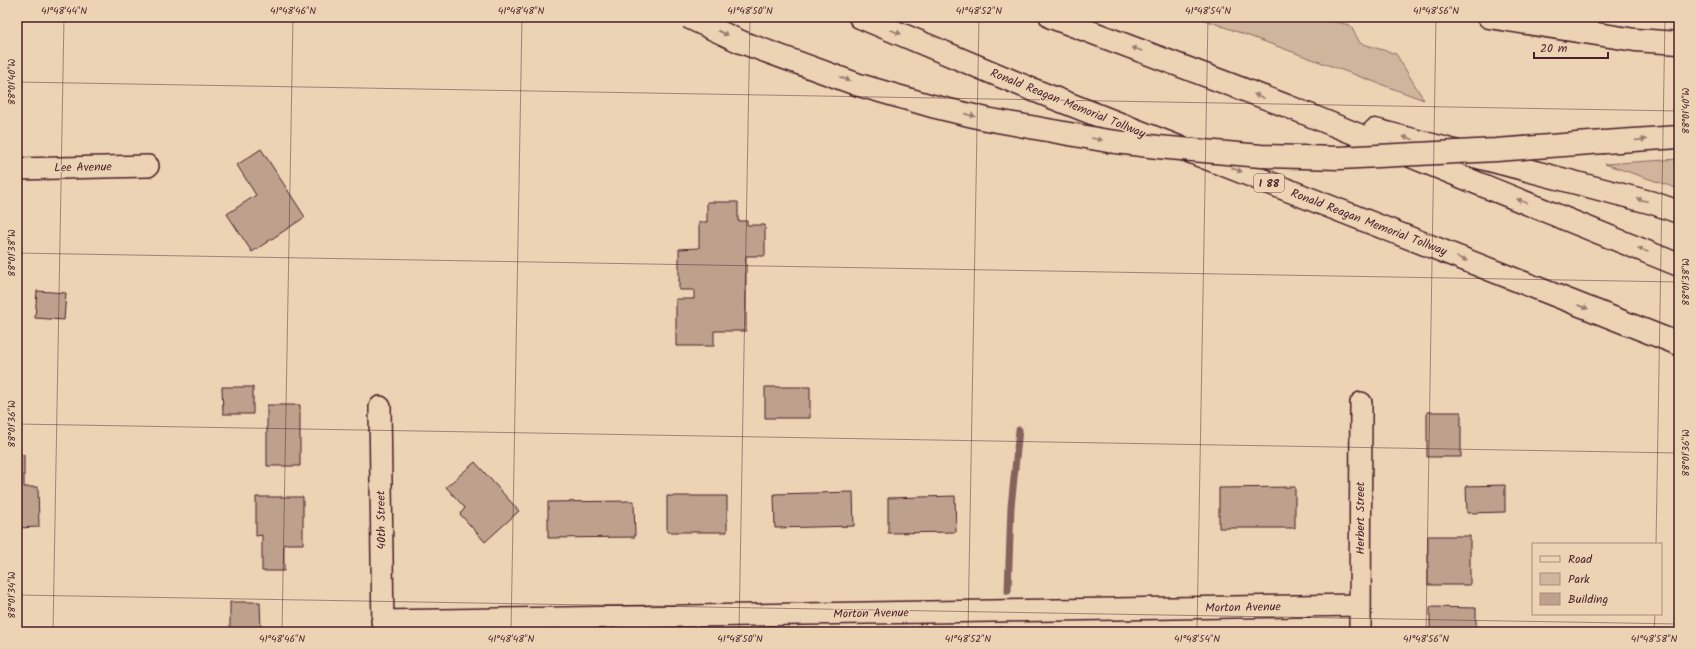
<svg xmlns="http://www.w3.org/2000/svg" width="1696" height="649" font-family="Kalam,sans-serif">
	<rect width="100%" height="100%" fill="#ebd3b3"/>
	<filter id="ink" filterUnits="userSpaceOnUse"><feTurbulence type="fractalNoise" baseFrequency=".025" numOctaves="2"/><feDisplacementMap in="SourceGraphic" scale="8" xChannelSelector="R" yChannelSelector="G"/><feConvolveMatrix kernelMatrix="1 2 1 2 8 2 1 2 1" color-interpolation-filters="sRGB"/></filter>
	<g filter="url(#ink)">
		<path fill="#d0b59d" stroke="#8d6a64" d="M1197,17H1311L1350,25L1360,43L1396,54L1424,100Z
			M1679,159V189L1605,164Z"/>
		<g fill="none" stroke-linecap="round" stroke-linejoin="round">
			<path stroke="#86625d" stroke-width="7" d="M1008,591L1011,507L1019,430
				M999,632L1000,630"/>
		</g>
		<path fill="#bea18d" stroke="#4a1f2b" d="M261,149L305,217L252,252L227,214L256,195L237,165Z
			M707,202H738V221H747V225H765V256H746V331H714V346H676V299H694V290H679V249L699,248V222H707Z
			M37,291L66,293L64,320L35,318Z
			M222,387H253V414H223Z
			M765,387H810V418H765Z
			M267,405H300V466H267Z
			M1427,412H1461V457H1427Z
			M17,455H24V487H38L39,527L17,528Z
			M475,462L519,511L485,542L460,514L465,508L446,487Z
			M1505,485V512L1467,513L1466,486Z
			M1295,487V528H1219V488Z
			M853,492L854,526L775,528L774,494Z
			M667,496H727V532H667Z
			M955,496L956,532L888,533V498Z
			M256,497H303V544H284V571H262V535L256,536Z
			M634,501L635,537L548,538V502Z
			M1428,536H1470V585H1428Z
			M17,564L18,632H17Z
			M230,602H260L261,632H230Z
			M1430,607L1476,608V632H1430Z"/>
		<g fill="none" stroke-linecap="round" stroke-linejoin="round">
			<g stroke="#4a1f2b" stroke-width="24">
				<path id="street" d="M17,169L148,166
					M380,407L383,632
					M382,621L1360,605
					M1360,632L1361,403"/>
			</g>
			<g stroke="#4a1f2b" stroke-width="25">
				<path id="highway" d="M860,17L1031,89L1679,344
					M1051,17L1287,106L1679,265
					M1489,17L1635,40L1679,43
					M1375,130L1653,203L1679,212
					M1604,142L1679,137"/>
			</g>
			<use href="#street" stroke="#ebd3b3" stroke-width="21"/>
			<use href="#highway" stroke="#ebd3b3" stroke-width="22"/>
			<g stroke="#4a1f2b" stroke-width="25" stroke-linecap="butt">
				<path id="highway-bridge" d="M688,17L741,42L859,85L932,106L986,119L1108,141L1158,147L1261,156L1339,158L1496,150L1604,142"/>
			</g>
			<use href="#highway-bridge" stroke="#ebd3b3" stroke-width="22"/>
		</g>
		<defs><path id="oneway-solid" d="M-6-.8H1V-3.2L6.5 0L1 3.2V.8H-6Z"/></defs>
		<g fill="#9a796f">
			<use href="#oneway-solid" transform="translate(896 32) rotate(23)"/>
			<use href="#oneway-solid" transform="translate(723 33) rotate(25)"/>
			<use href="#oneway-solid" transform="translate(1137 49) rotate(-159)"/>
			<use href="#oneway-solid" transform="translate(845 79) rotate(21)"/>
			<use href="#oneway-solid" transform="translate(1259 96) rotate(-159)"/>
			<use href="#oneway-solid" transform="translate(970 115) rotate(13)"/>
			<use href="#oneway-solid" transform="translate(1408 138) rotate(-165)"/>
			<use href="#oneway-solid" transform="translate(1097 139) rotate(10)"/>
			<use href="#oneway-solid" transform="translate(1641 140) rotate(-4)"/>
			<use href="#oneway-solid" transform="translate(1237 170) rotate(21)"/>
			<use href="#oneway-solid" transform="translate(1642 200) rotate(-165)"/>
			<use href="#oneway-solid" transform="translate(1522 201) rotate(-158)"/>
			<use href="#oneway-solid" transform="translate(1643 250) rotate(-158)"/>
			<use href="#oneway-solid" transform="translate(1462 259) rotate(21)"/>
			<use href="#oneway-solid" transform="translate(1583 307) rotate(21)"/>
		</g>
	</g>
	<path fill="none" stroke="#4a1f2b" stroke-width="1" stroke-opacity="0.45" d="M17,82L1679,111M17,253L1679,282M17,424L1679,453M1656,544L1665,17M17,595L1679,624M53,632L64,17M282,632L293,17M511,632L522,17M739,632L750,17M968,632L979,17M1197,632L1208,17M1426,632L1436,17M1654,632L1655,614"/>
	<g text-anchor="middle" stroke-width="3" stroke-linejoin="round" paint-order="stroke">
		<rect fill="#ebd3b3" stroke="#7a5554" stroke-width="1" x="1254" y="174" width="30" height="18" rx="3"/>
		<g font-size="11" font-weight="bold" fill="#4a1f2b">
			<text x="1269" y="187">I 88</text>
		</g>
		<g font-size="12" fill="#4a1f2b" stroke="#ebd3b3">
			<text transform="translate(1068 103) rotate(22)" y="4">Ronald Reagan Memorial Tollway</text>
			<text transform="translate(83 167) rotate(-1)" y="4">Lee Avenue</text>
			<text transform="translate(1369 222) rotate(21)" y="4">Ronald Reagan Memorial Tollway</text>
			<text transform="translate(1360 518) rotate(-90)" y="4">Herbert Street</text>
			<text transform="translate(381 520) rotate(-91)" y="4">40th Street</text>
			<text transform="translate(1243 607) rotate(-1)" y="4">Morton Avenue</text>
			<text transform="translate(871 613) rotate(-1)" y="4">Morton Avenue</text>
		</g>
	</g>
	<rect width="1696" height="649" fill="none" stroke="#ebd3b3" stroke-width="44"/>
	<rect x="1532" y="543" width="130" height="72" fill="#ebd3b3" stroke="#ab8b7d"/>
	<rect x="1540" y="556" width="20" height="6" fill="#ebd3b3" stroke="#ab8b7d"/>
	<text x="1568" y="563" font-size="12" fill="#4a1f2b">Road</text>
	<rect x="1540" y="573" width="20" height="12" fill="#d0b59d" stroke="#ab8b7d"/>
	<text x="1568" y="583" font-size="12" fill="#4a1f2b">Park</text>
	<rect x="1540" y="593" width="20" height="12" fill="#bea18d" stroke="#ab8b7d"/>
	<text x="1568" y="603" font-size="12" fill="#4a1f2b">Building</text>
	<path d="M1534 52v6h74v-6" fill="none" stroke="#4a1f2b" stroke-width="2"/>
	<text x="1540" y="52" font-size="12" fill="#4a1f2b" stroke="#ebd3b3" stroke-width="3" paint-order="stroke">20 m</text>
	<rect x="22" y="22" width="1652" height="605" fill="none" stroke="#4a1f2b" stroke-width="1.5"/>
	<g font-size="10" text-anchor="middle" fill="#4a1f2b">
		<text x="64" y="14">41°48'44"N</text>
		<text x="293" y="14">41°48'46"N</text>
		<text x="521" y="14">41°48'48"N</text>
		<text x="750" y="14">41°48'50"N</text>
		<text x="979" y="14">41°48'52"N</text>
		<text x="1208" y="14">41°48'54"N</text>
		<text x="1436" y="14">41°48'56"N</text>
		<text transform="translate(11 82) rotate(-90)" y="4">88°01'40"W</text>
		<text transform="translate(1685 111) rotate(-90)" y="4">88°01'40"W</text>
		<text transform="translate(11 253) rotate(-90)" y="4">88°01'38"W</text>
		<text transform="translate(1685 282) rotate(-90)" y="4">88°01'38"W</text>
		<text transform="translate(11 424) rotate(-90)" y="4">88°01'36"W</text>
		<text transform="translate(1685 453) rotate(-90)" y="4">88°01'36"W</text>
		<text transform="translate(11 595) rotate(-90)" y="4">88°01'34"W</text>
		<text x="282" y="642">41°48'46"N</text>
		<text x="511" y="642">41°48'48"N</text>
		<text x="740" y="642">41°48'50"N</text>
		<text x="968" y="642">41°48'52"N</text>
		<text x="1197" y="642">41°48'54"N</text>
		<text x="1426" y="642">41°48'56"N</text>
		<text x="1654" y="642">41°48'58"N</text>
	</g>
</svg>
